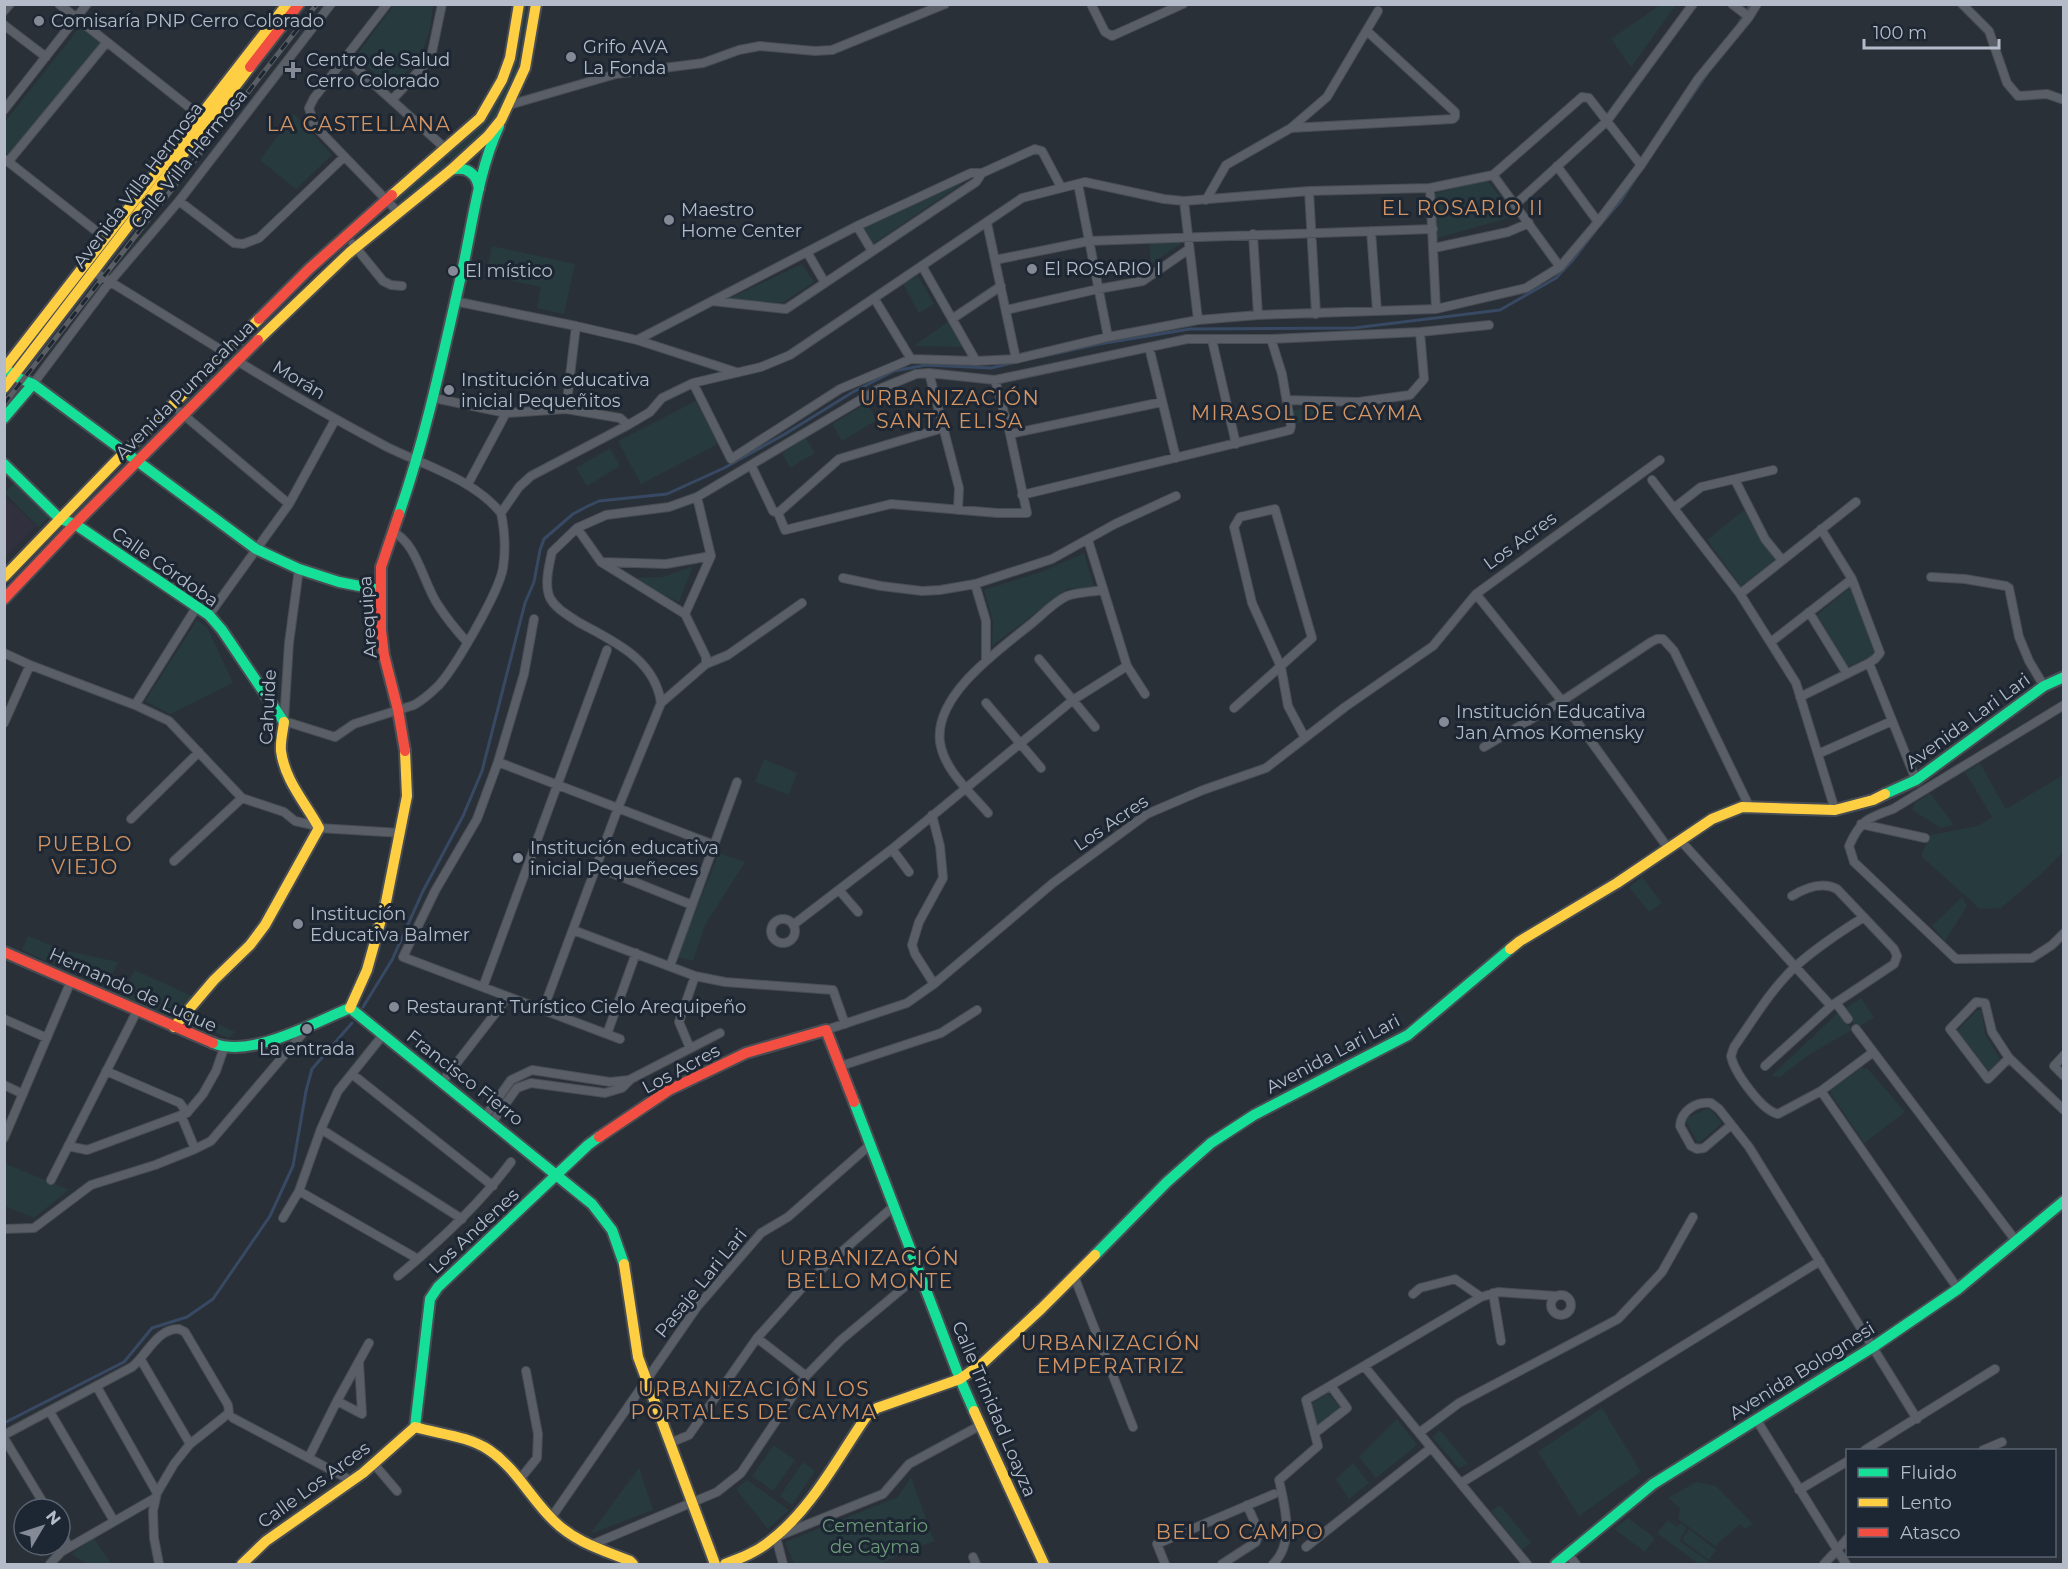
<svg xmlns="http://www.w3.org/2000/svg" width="2068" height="1569" font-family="Montserrat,sans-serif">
	<rect width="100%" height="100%" fill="#2a3038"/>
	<path fill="#31303e" d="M4,496L36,526L5,557H4Z"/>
	<path fill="#273a3e" d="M394,5H433L430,29L422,53L393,88L355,57Z
		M523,5H529L513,91L492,124L454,163L446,156L488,114Z
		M1660,5H1676L1631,67L1611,39Z
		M80,27L100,43L9,156L5,152L4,123Z
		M294,114L332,155L296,189L260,160Z
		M442,159L449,166L398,205L395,199Z
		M969,179L870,246L862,229Z
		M1487,180L1515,216L1434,239L1432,194Z
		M1149,239L1180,240V244L1151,264Z
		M492,246L575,264L564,314L537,308L541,287L486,275Z
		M802,264L814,282L782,303L728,299Z
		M918,276L934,304L919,313L903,284Z
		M949,321L965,347L914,346Z
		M696,401L718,444L641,484L618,441Z
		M867,403L877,420L842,441L832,424Z
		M1327,404L1329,417L1293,424L1290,411Z
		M806,438L815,453L790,468L782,453Z
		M610,448L620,466L587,486L576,468Z
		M16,481L50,516L39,527L5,493Z
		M1744,510L1760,539L1776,559L1741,587L1707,540Z
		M1084,553L1094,587L1067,589L992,646L993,621L984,590L1044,571Z
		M693,566L679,602L628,578L663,577Z
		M1851,587L1874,651L1871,656L1848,667L1817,615Z
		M197,620L207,627L233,683L170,714L145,701Z
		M764,759L797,773L789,795L755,782Z
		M1980,763L2006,809L2063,775V852L2040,875L2001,908L1980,909L1921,856L1930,835L1978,826L1992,817L1965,772Z
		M1930,793L1954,825L1941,828L1912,810L1915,803Z
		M719,853L745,862L705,925L693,961L677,957Z
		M1642,877L1662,903L1649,912L1629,887Z
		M1962,897L1967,906L1945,941L1932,926Z
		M28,936L63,950L118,962L106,988L22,950Z
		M135,970L192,996L169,1020L121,997Z
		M1861,998L1874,1017L1857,1028L1844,1009Z
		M1977,1010H1981L1985,1034L2000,1059L1989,1071L1957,1031Z
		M1840,1011L1852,1030L1810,1054L1780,1077L1771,1076Z
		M191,1013L236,1032L229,1038L188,1022Z
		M1861,1068L1868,1069L1905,1112L1864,1143L1831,1094V1090Z
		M1709,1108L1722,1123L1698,1144L1685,1119Z
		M4,1163L69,1190L34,1218L5,1206Z
		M1328,1393L1340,1408L1321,1426L1312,1423L1311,1404Z
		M1602,1408L1641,1472L1579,1516L1538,1452Z
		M1397,1419L1417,1445L1376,1478L1359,1457Z
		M1440,1430L1468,1464L1459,1468L1432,1437Z
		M774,1445L795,1460L773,1491L752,1476Z
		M803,1462L815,1471L792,1505L780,1496Z
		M1353,1463L1369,1483L1349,1499L1336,1479Z
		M639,1468L653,1510L590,1534Z
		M911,1477L934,1541L892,1558L881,1564H794L785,1542L898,1497Z
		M747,1480L789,1510L768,1529L736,1489Z
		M1696,1482L1716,1486L1753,1524L1745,1529L1740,1524L1715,1546L1678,1519L1680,1508L1668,1498Z
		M1500,1505L1531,1543L1522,1550L1491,1511Z
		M1628,1518L1655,1538L1645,1552L1614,1529Z
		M1668,1520L1677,1527L1681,1523L1687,1528L1679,1541L1711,1563L1710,1564H1699L1657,1533Z
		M1689,1529L1716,1550L1709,1560L1682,1540Z
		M94,1538L111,1564H87L71,1554Z"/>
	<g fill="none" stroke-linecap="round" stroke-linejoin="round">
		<path stroke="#384963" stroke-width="3" d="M1738,25L1751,4
			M1663,138L1709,71
			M1600,225L1620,202L1639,173
			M1040,357L1099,344L1190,329L1354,328L1500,310L1556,278L1572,261L1596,230
			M363,1007L392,960L423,891L463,816L482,771L525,603L534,582L540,550L544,539L573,514L588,506L599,501L667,494L724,468L785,434L853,392L894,371L926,365L991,368L1016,362
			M4,1423L124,1362L152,1328L187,1317L213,1299L270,1216L293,1166L306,1091L312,1069L352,1023"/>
		<g stroke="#484c53" stroke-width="10">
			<path id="street" d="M59,4L204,119
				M387,4L314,98L309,108L314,125L398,212
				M1091,4L1105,32L1112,36L1183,4
				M1732,4L1749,17
				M1962,4L1989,31L2007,83L2018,96L2047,94L2064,100
				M4,11L10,4
				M4,25L46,57
				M345,58L446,149
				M392,100L427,62L432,52L442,4
				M509,105L616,74L703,63L739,50L760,46L815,51L832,50L945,4
				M4,110L87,4
				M1291,128L1453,119L1455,117V112L1367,31
				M6,160L105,238
				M8,162L107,42
				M1557,166L1598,222
				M1493,175L1560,267
				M1078,184L1108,337
				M1430,188L1436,309
				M1309,191L1316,314
				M1206,200L1226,165L1291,128L1327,97L1378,11
				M179,201L234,243L243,244L259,238L344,157
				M1184,201L1198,320
				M1516,204L1607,121L1693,4
				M987,223L1016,359
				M857,226L872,251
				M1371,231L1377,311
				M1253,234L1258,315
				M353,244L383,281L391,285L402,286
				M1434,248L1508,232L1529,223
				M807,252L825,283
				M995,260L1089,241L1433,229
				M922,266L976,361
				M91,270L226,353
				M874,298L911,359
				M454,301L576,326L637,340L736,372
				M712,301L786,309L976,182L982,173
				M1006,310L1098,289L1143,281L1189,249
				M952,319L1001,286
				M637,340L857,226L971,173H982L1035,149L1042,151L1061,187
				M1212,340L1236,444
				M1149,347L1176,458
				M236,360C285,391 336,420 387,447C426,466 473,479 501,513
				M929,373L959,488L958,510
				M693,383L731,459L840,389L911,359L976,361L1016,359L1108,337L1198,320L1258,315L1436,309L1526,288L1560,267L1598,222L1641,165L1698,79L1749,17L1757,4
				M33,384L109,283L179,201L331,4
				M434,398L506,413L566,409L620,418L628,425
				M1288,400L1358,402L1410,395L1424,379L1420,332
				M172,405L289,504
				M566,409L576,326
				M1010,434L1162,402
				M751,465L773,511L778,513L785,530L891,504L997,513H1027L1010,434L995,380
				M1652,480L1740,594L1796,683L1835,810
				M1735,480L1765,539L1782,560
				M468,484L506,413
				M1022,495L1290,430L1291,426L1282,374L1271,339
				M1674,508L1701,487L1773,470
				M778,513L839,459L943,428
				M577,528L601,562L685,614L706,657V664
				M392,532C416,540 424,585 438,605C447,619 457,631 467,642
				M602,562L666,564L711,556
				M299,569L289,643L284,721L335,737L354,724L414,705C423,700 431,693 439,685C456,666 499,592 503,568C506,549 505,532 501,513L519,487L531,476L628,425L650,412L662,398L693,383L761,367L790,355L1022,198L1085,182L1164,199L1184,201L1309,191L1430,188L1493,175L1582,97L1589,98L1641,165
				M1931,577L1965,579L2006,586L2009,588L2019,637L2029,661L2044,686
				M843,578L881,586L922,591L940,590L975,584L1052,559L1115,524L1176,496
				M975,584L986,621V660
				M1476,594L1562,701L1668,848
				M1740,594L1856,502
				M1809,612L1847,674
				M685,614L711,556L697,497
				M209,615L289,504L335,420
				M534,619L524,674L498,762L477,819L435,891L403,957L620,1039
				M1771,642L1852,579
				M4,653L30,665L135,705L169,721L242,798L284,812L295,821L317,826
				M1039,659L1095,727
				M1869,663L1916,780
				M1127,666L1145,694
				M1800,697L1869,663L1875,659L1880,653L1852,579L1821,529
				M661,703L706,664L728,655L802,603
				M986,703L1041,768
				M135,705L196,608
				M2064,705L1893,809C1867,818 1860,821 1849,846L1854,862L1956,959L2032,958L2052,945L2064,933
				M1234,708L1312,638L1275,509L1240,517L1234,527L1252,603L1281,667L1288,706L1305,738
				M4,723L30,665
				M1484,747L1562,701L1651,642L1657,639H1663L1674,651L1750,808
				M1818,754L1892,721
				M498,762L714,845
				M988,813C971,793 944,770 940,742C934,695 999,650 1031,624C1042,615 1054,602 1067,596C1078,592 1092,592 1103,590
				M932,815L940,846L943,878L919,922L912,945L915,954L934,984
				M131,819L199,752
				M1861,824L1925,838
				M319,828L401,833
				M1680,840L1831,1006
				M892,849L909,872
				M174,861L242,798
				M597,867L692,905
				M839,890L858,912
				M1864,917C1840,932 1817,947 1796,966C1771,989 1753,1020 1734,1047L1731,1056C1734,1072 1762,1111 1778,1114L1821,1091L1872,1053
				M771 931a12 12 0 1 1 24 0a12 12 0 1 1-24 0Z
				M793,925L892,849L1073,700L1127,666L1088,540
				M573,930L695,976L725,982L833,990L845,1024
				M670,966L737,782
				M483,987L607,650
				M1836,1003L1848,1019
				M543,1010L618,808L661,703C655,659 613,641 578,622C568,615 556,609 550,598C544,585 549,565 552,552L577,528L606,515L669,507L697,497L877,390L916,374L929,373L995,380L1187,339H1271L1420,332L1489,325
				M4,1019L47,1038
				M1856,1029L2016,1241
				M826,1030L907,1003L934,984L1053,883L1147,814L1203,790L1266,768L1345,707L1433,646L1476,594L1660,460
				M607,1034L636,953
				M690,1048L679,1022L695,976
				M2064,1055L2054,1066L2064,1076
				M2009,1058L1988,1079L1950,1029L1976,1002L1985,1003L1992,1032L2009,1058L2064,1110
				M841,1066L941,1033L977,1010
				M1765,1066L1831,1006L1894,964L1897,956L1894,949L1837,889C1822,881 1805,888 1792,896
				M106,1071L180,1103L187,1113
				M352,1074L493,1186
				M442,1082L508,997
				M4,1085L23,1094
				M1821,1091L1958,1289
				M181,1115L195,1149
				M486,1115L511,1080L532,1070L610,1082L629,1080
				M493,1121L517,1088L531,1083L605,1093L622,1088L631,1079L720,1033
				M1731,1125L1704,1148L1697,1149L1691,1146L1680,1126C1681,1111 1696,1101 1711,1103L1719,1109L1749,1147L1917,1419
				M321,1129L462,1219
				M4,1138L71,981
				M68,1146L87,1150L187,1113L203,1094L216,1071L224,1048
				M51,1180L137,1011
				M299,1191L418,1259
				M283,1218L299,1191L321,1129L338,1091L383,1035
				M4,1229L34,1228L91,1185L155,1165L195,1149L211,1141L309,1026
				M398,1276C439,1242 479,1205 511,1162
				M814,1276L894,1206
				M1074,1276L1133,1427
				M1493,1293L1501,1341
				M1413,1294L1420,1288L1455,1279L1481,1297
				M1551 1305a10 10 0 1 1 20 0a10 10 0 1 1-20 0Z
				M757,1338L806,1376
				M141,1360L190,1444
				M1364,1366L1527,1564
				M97,1387L157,1493
				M337,1401L362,1414L359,1363
				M50,1412L114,1521
				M233,1418L352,1481
				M1756,1419L1846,1564
				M1315,1433L1347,1408L1331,1386
				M1419,1433L1459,1403L1618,1319L1662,1272L1693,1217
				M4,1435L132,1367C147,1355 157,1328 179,1329L185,1332L228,1405L229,1413L190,1444L174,1464L157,1493L153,1511L154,1538L159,1564
				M4,1438L47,1509
				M670,1443L689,1435L757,1338L810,1279
				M1865,1450L1995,1369
				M1983,1450L2002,1442
				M309,1457L337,1401L369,1343
				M374,1464L397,1491
				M520,1479L537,1458L538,1434L526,1371
				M1461,1483L1820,1261
				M1799,1490L1848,1461
				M551,1518L697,1307L761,1233L788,1217L871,1144
				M60,1531L69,1547
				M591,1545L717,1492L741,1473L806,1376L841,1340L920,1274
				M1306,1547L1431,1448
				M1568,1554L1576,1564
				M973,1557L976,1564
				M50,1564L61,1552L155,1498
				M783,1564L776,1537L883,1494L909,1464L981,1425
				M1165,1564L1157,1544L1274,1494
				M1222,1564L1256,1542L1259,1532L1247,1505
				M1273,1564C1295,1543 1285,1507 1279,1480L1318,1446L1306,1400L1481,1297L1498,1292L1556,1296
				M1824,1564L1848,1538"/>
		</g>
		<g stroke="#484c53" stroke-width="14">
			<path id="fast" d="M451,170C466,166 477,173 479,189
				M10,372L14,376L33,384L256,549L299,569L339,582L380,590
				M4,418L33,384
				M4,464L60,519L75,524L209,615L222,630L284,722
				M399,514C427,433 444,350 463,267C473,220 479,170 499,126
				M1885,794L1916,780L2044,686L2064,677
				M350,1008L592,1204L612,1230L624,1264
				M213,1043C250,1059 313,1023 350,1008
				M854,1102L960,1379L974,1411
				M1095,1255L1167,1182L1211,1143L1254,1115L1408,1035L1510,949
				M415,1427L430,1299L438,1287L588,1145L599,1137
				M1556,1564L1653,1484L1873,1347L1958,1289L2064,1201"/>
		</g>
		<g stroke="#484c53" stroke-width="14">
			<path id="slow" d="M392,195L480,118L502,80L510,58L519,4
				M258,340L349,253L451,170L488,136L501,120L525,68L536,4
				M4,369L287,4
				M4,388L250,67
				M4,577L115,462L259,319
				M1510,949L1520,941L1617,883L1712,819L1742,807L1835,810L1873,800L1885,794
				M350,1008L367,970L386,902L407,796L405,751
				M174,1027L214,980L250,945L265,925L319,828C305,802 285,781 281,751C280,742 283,731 284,722
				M624,1264L638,1357L715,1564
				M974,1411L1044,1564
				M415,1427C439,1434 468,1436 489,1450C516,1468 531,1499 554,1521C575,1542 603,1550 630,1561L633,1564
				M242,1564L266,1541L363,1473L415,1427
				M725,1564C741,1558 757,1552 770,1541C811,1510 837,1459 866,1417L877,1408L960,1379L984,1362L1041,1309L1095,1255"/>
		</g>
		<g stroke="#484c53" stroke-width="14">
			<path id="jam" d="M250,67L299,4
				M259,319L309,269L392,195
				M399,514L381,567V630L384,655L398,710L405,751
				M4,599L75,524L258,340
				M4,952L213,1043
				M599,1137L669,1090L746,1053L826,1030L854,1102"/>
		</g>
		<use href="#street" stroke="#5a5e66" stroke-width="8"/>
		<use href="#fast" stroke="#16e098" stroke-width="10"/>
		<use href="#slow" stroke="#ffcf43" stroke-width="10"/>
		<use href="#jam" stroke="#f24e42" stroke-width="10"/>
		<g stroke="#595d64" stroke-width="5">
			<path id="rail" d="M4,404L317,4"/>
		</g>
		<use href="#rail" stroke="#1d2633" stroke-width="3" stroke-dasharray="9" stroke-linecap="butt"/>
	</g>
	<g fill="#848b96" stroke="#1d2633" stroke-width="2">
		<circle cx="39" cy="21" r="6"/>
		<circle cx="571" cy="57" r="6"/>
		<path d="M290 61h6v6h6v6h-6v6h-6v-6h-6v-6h6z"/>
		<circle cx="669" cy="220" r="6"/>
		<circle cx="1032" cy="269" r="6"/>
		<circle cx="453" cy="271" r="6"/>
		<circle cx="449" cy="390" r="6"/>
		<circle cx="1444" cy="722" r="6"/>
		<circle cx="518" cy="858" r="6"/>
		<circle cx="298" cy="924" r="6"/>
		<circle cx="394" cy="1007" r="6"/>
		<circle cx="307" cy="1029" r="6"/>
	</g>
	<g text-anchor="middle" stroke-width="6" stroke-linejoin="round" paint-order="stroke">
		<g font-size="18" fill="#b4bcc9" stroke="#1d2633" text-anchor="start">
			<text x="51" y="27">Comisaría PNP Cerro Colorado</text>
			<text x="583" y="53">Grifo AVA<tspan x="583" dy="21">La Fonda</tspan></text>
			<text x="306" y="66">Centro de Salud<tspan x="306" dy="21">Cerro Colorado</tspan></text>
			<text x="681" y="216">Maestro<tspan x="681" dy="21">Home Center</tspan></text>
			<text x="1044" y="275">El ROSARIO I</text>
			<text x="465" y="277">El místico</text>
			<text x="461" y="386">Institución educativa<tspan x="461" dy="21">inicial Pequeñitos</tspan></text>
			<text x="1456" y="718">Institución Educativa<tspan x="1456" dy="21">Jan Amos Komensky</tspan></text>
			<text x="530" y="854">Institución educativa<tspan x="530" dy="21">inicial Pequeñeces</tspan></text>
			<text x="310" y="920">Institución<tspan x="310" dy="21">Educativa Balmer</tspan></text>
			<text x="406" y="1013">Restaurant Turístico Cielo Arequipeño</text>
			<text x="307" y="1055" text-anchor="middle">La entrada</text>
		</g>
		<g font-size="18" fill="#b4bcc9" stroke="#1d2633">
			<text transform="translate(189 159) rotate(-51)" y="6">Calle Villa Hermosa</text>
			<text transform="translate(138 185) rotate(-53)" y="6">Avenida Villa Hermosa</text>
			<text transform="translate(299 380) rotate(31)" y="6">Morán</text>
			<text transform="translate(185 390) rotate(-45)" y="6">Avenida Pumacahua</text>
			<text transform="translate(1520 541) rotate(-36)" y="6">Los Acres</text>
			<text transform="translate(165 567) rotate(35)" y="6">Calle Córdoba</text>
			<text transform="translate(368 617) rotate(-94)" y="6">Arequipa</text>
			<text transform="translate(268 707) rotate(-87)" y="6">Cahuide</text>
			<text transform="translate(1968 721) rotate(-36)" y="6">Avenida Lari Lari</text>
			<text transform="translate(1111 823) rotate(-34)" y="6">Los Acres</text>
			<text transform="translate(133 990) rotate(24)" y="6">Hernando de Luque</text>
			<text transform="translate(1333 1054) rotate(-28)" y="6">Avenida Lari Lari</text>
			<text transform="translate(681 1069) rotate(-28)" y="6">Los Acres</text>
			<text transform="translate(465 1078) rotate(38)" y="6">Francisco Fierro</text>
			<text transform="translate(474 1231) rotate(-43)" y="6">Los Andenes</text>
			<text transform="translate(701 1283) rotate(-51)" y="6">Pasaje Lari Lari</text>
			<text transform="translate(1802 1371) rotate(-32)" y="6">Avenida Bolognesi</text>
			<text transform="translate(994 1409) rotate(67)" y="6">Calle Trinidad Loayza</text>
			<text transform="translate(314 1485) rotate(-36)" y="6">Calle Los Arces</text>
		</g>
		<g font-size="18" fill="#6b9a76" stroke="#1d2633">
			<text x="875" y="1532">Cementario<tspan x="875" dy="21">de Cayma</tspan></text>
		</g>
		<g font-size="20" letter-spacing="1.5" fill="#d59563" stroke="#1d2633">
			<text x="359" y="131">LA CASTELLANA</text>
			<text x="1463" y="215">EL ROSARIO II</text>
			<text x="950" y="405">URBANIZACIÓN<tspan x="950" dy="23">SANTA ELISA</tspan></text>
			<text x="1307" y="420">MIRASOL DE CAYMA</text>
			<text x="85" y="851">PUEBLO<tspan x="85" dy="23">VIEJO</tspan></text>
			<text x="870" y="1265">URBANIZACIÓN<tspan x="870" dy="23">BELLO MONTE</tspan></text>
			<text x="1111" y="1350">URBANIZACIÓN<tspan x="1111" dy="23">EMPERATRIZ</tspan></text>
			<text x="754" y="1396">URBANIZACIÓN LOS<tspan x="754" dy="23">PORTALES DE CAYMA</tspan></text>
			<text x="1240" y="1539">BELLO CAMPO</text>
		</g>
	</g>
	<rect width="2068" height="1569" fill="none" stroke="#b4bcc9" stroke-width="12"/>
	<rect x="1846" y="1449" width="210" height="108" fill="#1d2633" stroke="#59626f" stroke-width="1.5"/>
	<rect x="1858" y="1468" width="30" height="9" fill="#16e098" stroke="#59626f" stroke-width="1.5"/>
	<text x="1900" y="1479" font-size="18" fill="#b4bcc9">Fluido</text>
	<rect x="1858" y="1498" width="30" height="9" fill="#ffcf43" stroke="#59626f" stroke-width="1.5"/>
	<text x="1900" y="1509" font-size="18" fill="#b4bcc9">Lento</text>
	<rect x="1858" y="1528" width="30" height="9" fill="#f24e42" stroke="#59626f" stroke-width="1.5"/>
	<text x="1900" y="1539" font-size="18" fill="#b4bcc9">Atasco</text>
	<g transform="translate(42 1527) rotate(51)"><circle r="28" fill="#1d2633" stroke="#59626f" stroke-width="1.5"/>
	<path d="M0-4.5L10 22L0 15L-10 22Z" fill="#848b96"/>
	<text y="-9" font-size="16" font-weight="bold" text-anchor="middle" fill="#b4bcc9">N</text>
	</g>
	<path d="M1864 39v9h135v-9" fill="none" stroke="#b4bcc9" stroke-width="3"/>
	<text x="1873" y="39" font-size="18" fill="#b4bcc9" stroke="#1d2633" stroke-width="4.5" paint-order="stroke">100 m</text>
</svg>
